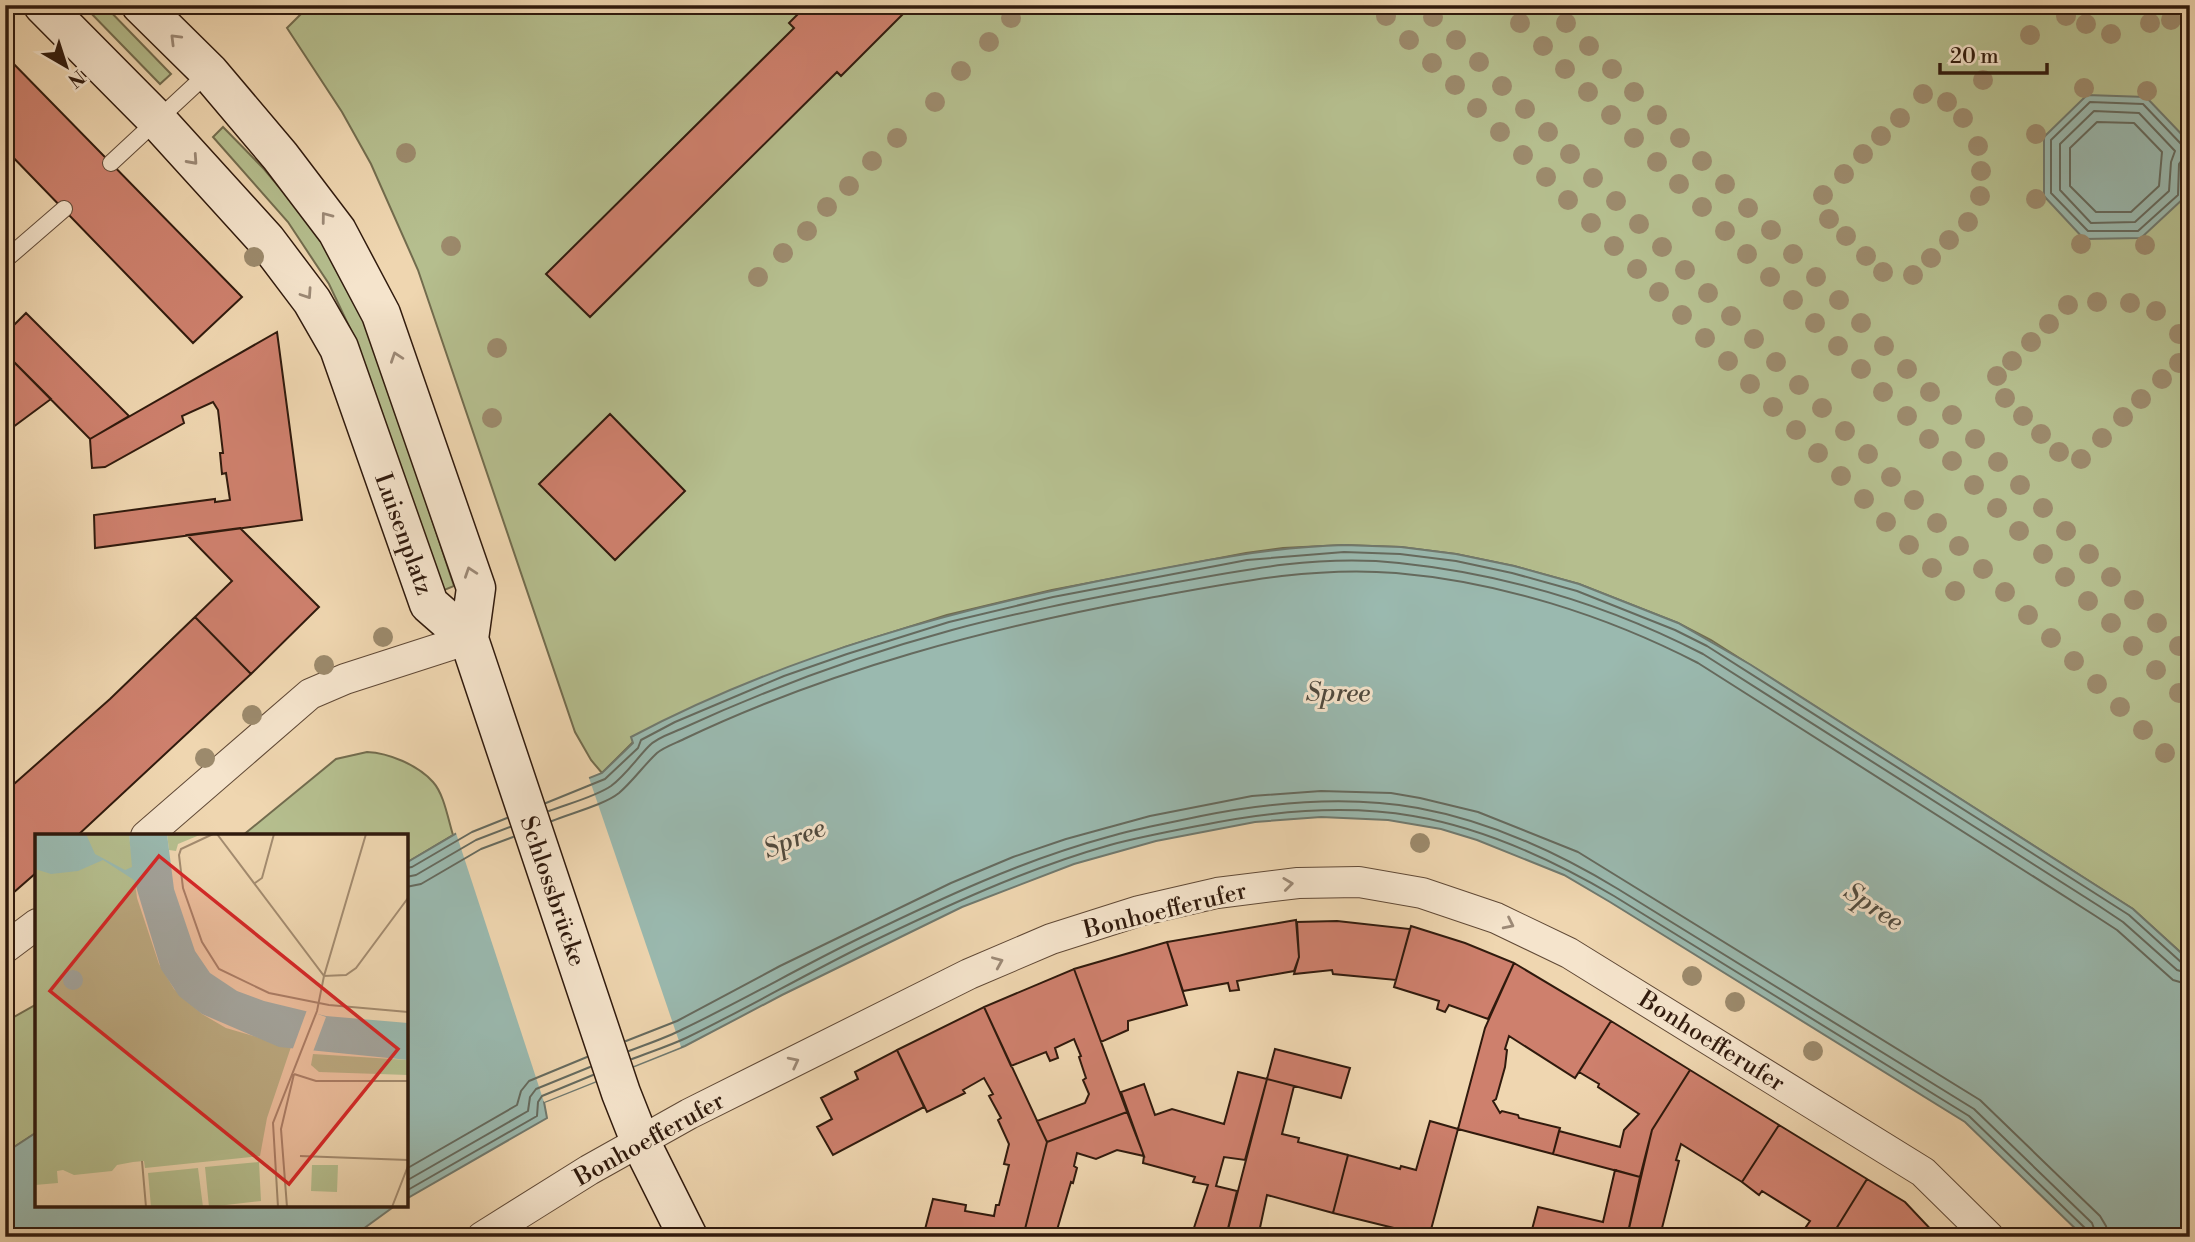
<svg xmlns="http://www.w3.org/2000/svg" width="2195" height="1242" font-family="'Libre Bodoni',serif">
	<rect width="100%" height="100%" fill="#efd6b0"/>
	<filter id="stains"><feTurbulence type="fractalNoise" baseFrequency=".00286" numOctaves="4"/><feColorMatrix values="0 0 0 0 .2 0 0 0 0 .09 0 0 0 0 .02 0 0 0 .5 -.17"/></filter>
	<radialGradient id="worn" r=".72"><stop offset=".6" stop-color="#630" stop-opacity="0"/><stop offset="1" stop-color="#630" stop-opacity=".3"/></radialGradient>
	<path fill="#b5be8e" stroke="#726c4e" stroke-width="2" d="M83,5H104L171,74L160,84Z
		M310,5H2190V961L2133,909L2108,893L1711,640L1678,623L1579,584L1514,566L1456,554L1401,547L1344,545L1283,548L1246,553L1052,590L947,615L845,647L718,696L633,742L602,773L591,760L575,732L418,270L371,164L342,112L287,28Z
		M223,127L264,169L300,212L331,256L370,332L454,586L442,591L356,341L329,284L288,222L213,137Z
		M367,752C389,753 418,765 433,782C444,794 448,819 453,835L406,863V836H242L336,759Z
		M37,1004V1132L5,1153V1022Z"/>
	<path fill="#9ab9af" stroke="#70796e" stroke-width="2" d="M2087,95L2146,97L2187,140L2185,197L2141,238L2084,239L2044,196V137Z
		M1344,545L1401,547L1456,554L1514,566L1579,584L1678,623L1751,665L2108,893L2133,909L2190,961V1237H2084L1965,1122L1610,902L1564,875L1477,840L1441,829L1388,820L1321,817L1255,822L1156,841L1074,864L962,907L782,995L685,1046L547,1101L544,1102L547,1118L406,1199V863L469,826L602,773L633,743L631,737C786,655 957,608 1129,575C1201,561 1271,547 1344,545Z
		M37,1132V1205H396L352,1237H5V1153Z"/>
	<path fill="#efd6b0" d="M588,775L681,1047L544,1102L455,830L468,823Z"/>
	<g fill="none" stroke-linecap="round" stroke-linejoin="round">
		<path stroke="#656a5e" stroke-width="2" d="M2094,111L2139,113L2175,151L2171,162L2169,191L2135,222L2091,223L2060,190V144Z
			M2097,122L2134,123L2162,152L2159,186L2131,212H2096L2070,186V148Z
			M2190,147L2182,145L2143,104L2090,102L2051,140V193L2088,231H2138L2178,195L2179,164L2184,157L2190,156
			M546,803L605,779L638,748L641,740L675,722L784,676L847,654L949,622L1053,597L1247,560L1344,552L1400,554L1456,561L1512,573L1577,591L1675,630L1707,646L2104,899L2129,915L2182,963L2190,965
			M549,811C567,804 595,797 611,786C626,775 637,758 649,746C656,738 672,733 681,729C768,689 860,655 952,630C1019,612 1088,599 1156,586C1236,571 1317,554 1399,563C1505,574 1608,605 1703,654L2099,906L2123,922L2177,970L2190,974
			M552,821C571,813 604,805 619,793C633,781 644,765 657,753C664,747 676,743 684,739C831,669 989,628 1149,598C1231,583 1312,566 1396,573C1500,582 1605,615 1698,663L2094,915L2117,930L2173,980L2190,985
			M406,868L412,867L472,832L507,818
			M406,877L416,875L476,840L510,827
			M406,887L421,884L481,849L513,837
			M626,1041L677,1021L780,966L951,883L1013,857L1066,839L1150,816L1252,796L1321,791L1391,793L1420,798L1478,812L1578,852L1980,1100L2100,1216L2106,1226L2108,1237
			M629,1051C647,1044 666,1038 683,1029C744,1000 802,966 862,937C942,898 1023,860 1108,837C1139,828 1170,823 1201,816C1272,802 1346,795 1418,808C1489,821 1557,852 1618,889L1974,1109L2092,1223L2097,1237
			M632,1059C650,1052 669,1046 686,1038C746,1009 804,975 865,945C944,907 1025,869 1110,845C1140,837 1172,831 1203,825C1272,811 1343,804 1413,816C1484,828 1553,860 1614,896L1969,1116L2086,1229L2088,1237
			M406,1169L517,1105L521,1091L529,1081L587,1057
			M406,1181L528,1111L530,1097L536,1089L590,1067
			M406,1191L537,1116L538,1102L542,1096L593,1075"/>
	</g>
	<path fill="#ce806d" stroke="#301a0d" stroke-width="2" d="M807,5H912L841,76L837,72L590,317L546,274L794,28L789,23Z
		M5,55L242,297L193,343L5,149Z
		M26,313L129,416L90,439L5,353V334Z
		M277,332L302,520L95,548L94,515L215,499V502L230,500L226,473L222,474L220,453H223L218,410L213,402L182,416L184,423L105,467L92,468L90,439Z
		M5,353L51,399L5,433Z
		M610,414L685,491L615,560L539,484Z
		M240,528L319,607L251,674L195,617L232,581L187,535Z
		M195,617L251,674L77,836H37V872L5,900V792L110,699Z
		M1296,920L1299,957L1294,971L1237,981L1239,990L1230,991L1228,983L1183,991L1167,942Z
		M1337,921L1410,929L1396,980L1333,974L1332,970L1294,974L1299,957L1297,922Z
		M1411,926L1465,943L1514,963L1488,1019L1449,1005L1445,1012L1437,1009L1439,1001L1394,987Z
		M1167,942L1187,1005L1128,1021V1030L1101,1042L1074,969Z
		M1514,963L1611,1021L1575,1078L1509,1036L1505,1049L1507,1050L1505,1067L1496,1099L1493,1101L1500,1113L1502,1111L1518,1115L1519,1118L1560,1128L1553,1154L1458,1129L1485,1028Z
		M1074,969L1127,1112L1047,1142L1037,1121L1085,1103L1089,1094L1083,1080L1086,1078L1079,1057L1081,1056L1074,1039L1055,1048L1058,1058L1050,1061L1046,1052L1011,1066L984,1007Z
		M984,1007L1047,1142L1023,1237H923L933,1199L966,1205L965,1211L994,1216L996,1205H999L1009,1165L1004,1164L1009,1144L998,1120L1001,1118L989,1096L993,1094L984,1078L963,1090L965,1093L927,1112L897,1050Z
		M1611,1021L1690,1070L1652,1130L1640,1177L1553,1154L1559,1131L1620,1147L1624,1130L1639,1114L1598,1087L1599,1084L1579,1072Z
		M1275,1049L1350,1068L1341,1098L1267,1079Z
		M897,1050L924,1107L833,1155L817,1127L832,1119L821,1098L858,1079L855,1072Z
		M1690,1070L1779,1125L1742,1182L1681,1144L1676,1160L1679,1161L1661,1232L1679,1237H1627L1652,1130Z
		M1238,1072L1267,1079L1245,1160L1224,1157L1216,1186L1237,1191L1226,1237H1191L1208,1185L1193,1182L1195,1177L1143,1163L1144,1156L1121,1092L1144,1084L1155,1115L1172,1109L1224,1124Z
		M1267,1079L1294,1086L1282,1134L1299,1138L1298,1142L1348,1155L1333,1213L1267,1195L1258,1237H1226Z
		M1127,1112L1144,1156L1117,1150L1096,1159L1077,1153L1074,1166L1077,1168L1073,1183L1071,1182L1057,1230L1077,1236L1078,1232L1095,1237H1023L1047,1142Z
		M1430,1121L1458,1129L1429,1237H1396L1398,1229L1333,1213L1348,1155L1400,1169L1401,1166L1416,1170Z
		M1779,1125L1867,1179L1831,1237H1799L1810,1221L1762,1191L1759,1195L1742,1182Z
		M1615,1170L1640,1177L1627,1237H1530L1538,1207L1603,1222Z
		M1867,1179L1905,1202L1938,1237H1831Z"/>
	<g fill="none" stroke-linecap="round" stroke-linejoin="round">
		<g stroke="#604936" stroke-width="18">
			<path id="service" d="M111,163L209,72
				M5,260L64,209"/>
		</g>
		<g stroke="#604936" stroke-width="32">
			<path id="minor" d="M146,836L310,694L345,679L469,639
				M5,948L37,924
				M482,1237L589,1170L689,1114L969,974L1051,939L1139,911L1217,893L1298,883L1359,882L1422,893L1496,918L1569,953L1923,1172L1989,1237"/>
		</g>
		<g stroke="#301a0d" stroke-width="41">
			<path id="secondary" d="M43,5L157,120L266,240L312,301L339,348L429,604L469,639
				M141,5L209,72L280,156L337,231L381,314L476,588L469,639L621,1093L640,1141L688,1237"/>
		</g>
		<use href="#service" stroke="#f5e4cc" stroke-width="16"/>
		<use href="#minor" stroke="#f5e4cc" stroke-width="30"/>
		<use href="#secondary" stroke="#f5e4cc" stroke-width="38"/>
	</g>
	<g fill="#9c8a6c">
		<circle cx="1386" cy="16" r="10"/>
		<circle cx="2066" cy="16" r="10"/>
		<circle cx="1433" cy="17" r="10"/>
		<circle cx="1011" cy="18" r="10"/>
		<circle cx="2171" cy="20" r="10"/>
		<circle cx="1520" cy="23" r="10"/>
		<circle cx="1566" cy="23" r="10"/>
		<circle cx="2150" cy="23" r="10"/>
		<circle cx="2086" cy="24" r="10"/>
		<circle cx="2111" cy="34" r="10"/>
		<circle cx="2030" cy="35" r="10"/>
		<circle cx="1409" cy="40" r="10"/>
		<circle cx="1456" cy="40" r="10"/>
		<circle cx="989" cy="42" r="10"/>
		<circle cx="1543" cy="46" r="10"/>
		<circle cx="1589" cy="46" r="10"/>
		<circle cx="1479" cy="62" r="10"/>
		<circle cx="1432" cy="63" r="10"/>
		<circle cx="1565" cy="69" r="10"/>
		<circle cx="1612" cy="69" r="10"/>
		<circle cx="961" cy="71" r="10"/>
		<circle cx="1983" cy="80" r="10"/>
		<circle cx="1455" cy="85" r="10"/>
		<circle cx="1502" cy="86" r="10"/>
		<circle cx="2084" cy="88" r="10"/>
		<circle cx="2147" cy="91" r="10"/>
		<circle cx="1588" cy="92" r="10"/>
		<circle cx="1634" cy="92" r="10"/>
		<circle cx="1923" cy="94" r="10"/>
		<circle cx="935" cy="102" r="10"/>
		<circle cx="1947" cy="102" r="10"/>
		<circle cx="1477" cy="108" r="10"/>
		<circle cx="1525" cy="109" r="10"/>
		<circle cx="1611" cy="115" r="10"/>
		<circle cx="1657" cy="115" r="10"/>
		<circle cx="1900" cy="118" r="10"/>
		<circle cx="1963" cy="118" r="10"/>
		<circle cx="1500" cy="132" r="10"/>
		<circle cx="1548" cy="132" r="10"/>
		<circle cx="2036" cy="134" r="10"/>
		<circle cx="1881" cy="136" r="10"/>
		<circle cx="897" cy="138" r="10"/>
		<circle cx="1634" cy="138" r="10"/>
		<circle cx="1680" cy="138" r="10"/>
		<circle cx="1978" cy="146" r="10"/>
		<circle cx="406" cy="153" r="10"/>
		<circle cx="1570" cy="154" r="10"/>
		<circle cx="1863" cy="154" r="10"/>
		<circle cx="1523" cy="155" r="10"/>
		<circle cx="872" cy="161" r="10"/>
		<circle cx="1702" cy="161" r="10"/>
		<circle cx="1657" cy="162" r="10"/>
		<circle cx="1981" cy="171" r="10"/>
		<circle cx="1844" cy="174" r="10"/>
		<circle cx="1546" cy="177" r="10"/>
		<circle cx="1593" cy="178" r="10"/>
		<circle cx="1679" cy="184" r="10"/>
		<circle cx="1725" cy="184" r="10"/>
		<circle cx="849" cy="186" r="10"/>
		<circle cx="1823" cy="195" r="10"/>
		<circle cx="1980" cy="196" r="10"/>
		<circle cx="2036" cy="199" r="10"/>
		<circle cx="1568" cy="200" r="10"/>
		<circle cx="1616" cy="201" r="10"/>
		<circle cx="827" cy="207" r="10"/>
		<circle cx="1702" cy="207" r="10"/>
		<circle cx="1748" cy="208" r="10"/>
		<circle cx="1829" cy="219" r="10"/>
		<circle cx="1968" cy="222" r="10"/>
		<circle cx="1591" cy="223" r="10"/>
		<circle cx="1639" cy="224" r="10"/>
		<circle cx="1771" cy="230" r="10"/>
		<circle cx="807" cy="231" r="10"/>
		<circle cx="1725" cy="231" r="10"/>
		<circle cx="1846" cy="236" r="10"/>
		<circle cx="1949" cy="240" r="10"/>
		<circle cx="2081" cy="244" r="10"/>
		<circle cx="2145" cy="245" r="10"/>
		<circle cx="451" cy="246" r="10"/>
		<circle cx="1614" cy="246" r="10"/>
		<circle cx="1662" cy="247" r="10"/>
		<circle cx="783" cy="253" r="10"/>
		<circle cx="1747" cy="254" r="10"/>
		<circle cx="1793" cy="254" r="10"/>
		<circle cx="1866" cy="256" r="10"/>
		<circle cx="254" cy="257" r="10"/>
		<circle cx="1931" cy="258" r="10"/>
		<circle cx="1637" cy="269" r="10"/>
		<circle cx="1685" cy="270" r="10"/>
		<circle cx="1883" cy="272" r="10"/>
		<circle cx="1913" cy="275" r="10"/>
		<circle cx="758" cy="277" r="10"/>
		<circle cx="1770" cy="277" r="10"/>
		<circle cx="1816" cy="277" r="10"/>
		<circle cx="1659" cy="292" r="10"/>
		<circle cx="1708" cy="293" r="10"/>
		<circle cx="1793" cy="300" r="10"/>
		<circle cx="1839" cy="300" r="10"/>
		<circle cx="2097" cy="302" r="10"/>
		<circle cx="2130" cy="303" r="10"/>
		<circle cx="2068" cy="305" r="10"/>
		<circle cx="2156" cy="311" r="10"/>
		<circle cx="1682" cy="315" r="10"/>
		<circle cx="1731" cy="316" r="10"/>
		<circle cx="1815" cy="323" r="10"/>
		<circle cx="1861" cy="323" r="10"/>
		<circle cx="2049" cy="324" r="10"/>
		<circle cx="2179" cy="334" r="10"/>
		<circle cx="1705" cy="338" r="10"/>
		<circle cx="1754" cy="339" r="10"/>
		<circle cx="2031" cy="342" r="10"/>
		<circle cx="1838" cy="346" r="10"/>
		<circle cx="1884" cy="346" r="10"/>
		<circle cx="497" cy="348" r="10"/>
		<circle cx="1728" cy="361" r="10"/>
		<circle cx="2012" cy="361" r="10"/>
		<circle cx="1776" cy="362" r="10"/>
		<circle cx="2179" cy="363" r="10"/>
		<circle cx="1861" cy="369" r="10"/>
		<circle cx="1907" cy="369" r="10"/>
		<circle cx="1997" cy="376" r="10"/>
		<circle cx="2162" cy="379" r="10"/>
		<circle cx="1750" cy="384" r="10"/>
		<circle cx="1799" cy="385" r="10"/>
		<circle cx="1883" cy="392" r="10"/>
		<circle cx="1930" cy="392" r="10"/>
		<circle cx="2005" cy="398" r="10"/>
		<circle cx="2141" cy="399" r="10"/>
		<circle cx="1773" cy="407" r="10"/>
		<circle cx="1822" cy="408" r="10"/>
		<circle cx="1952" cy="415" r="10"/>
		<circle cx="1907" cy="416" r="10"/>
		<circle cx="2023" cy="416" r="10"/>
		<circle cx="2123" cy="417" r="10"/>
		<circle cx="492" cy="418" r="10"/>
		<circle cx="1796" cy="430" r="10"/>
		<circle cx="1845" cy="431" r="10"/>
		<circle cx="2041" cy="434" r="10"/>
		<circle cx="2102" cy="438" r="10"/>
		<circle cx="1929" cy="439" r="10"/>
		<circle cx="1975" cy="439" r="10"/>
		<circle cx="2059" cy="452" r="10"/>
		<circle cx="1818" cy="453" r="10"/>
		<circle cx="1868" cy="454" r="10"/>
		<circle cx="2081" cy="459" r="10"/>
		<circle cx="1952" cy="461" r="10"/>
		<circle cx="1998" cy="462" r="10"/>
		<circle cx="1841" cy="476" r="10"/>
		<circle cx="1891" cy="477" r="10"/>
		<circle cx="1974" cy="485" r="10"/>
		<circle cx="2020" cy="485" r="10"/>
		<circle cx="1864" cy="499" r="10"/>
		<circle cx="1914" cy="500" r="10"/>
		<circle cx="1997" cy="508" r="10"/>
		<circle cx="2043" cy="508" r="10"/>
		<circle cx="1886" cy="522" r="10"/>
		<circle cx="1937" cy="523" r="10"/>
		<circle cx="2019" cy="531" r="10"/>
		<circle cx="2066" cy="531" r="10"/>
		<circle cx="1909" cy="545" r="10"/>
		<circle cx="1959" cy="546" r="10"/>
		<circle cx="2043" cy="554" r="10"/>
		<circle cx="2089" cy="554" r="10"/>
		<circle cx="1932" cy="568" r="10"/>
		<circle cx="1983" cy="569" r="10"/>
		<circle cx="2065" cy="577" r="10"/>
		<circle cx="2111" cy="577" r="10"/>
		<circle cx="1955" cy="591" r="10"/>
		<circle cx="2005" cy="592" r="10"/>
		<circle cx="2134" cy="600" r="10"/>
		<circle cx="2088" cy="601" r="10"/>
		<circle cx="2028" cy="615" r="10"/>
		<circle cx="2111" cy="623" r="10"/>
		<circle cx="2157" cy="623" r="10"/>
		<circle cx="383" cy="637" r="10"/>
		<circle cx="2051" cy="638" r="10"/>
		<circle cx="2133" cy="646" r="10"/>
		<circle cx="2179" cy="646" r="10"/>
		<circle cx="2074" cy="661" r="10"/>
		<circle cx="324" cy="665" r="10"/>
		<circle cx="2156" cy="670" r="10"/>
		<circle cx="2097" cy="684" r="10"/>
		<circle cx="2179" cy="693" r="10"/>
		<circle cx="2120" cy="707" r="10"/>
		<circle cx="252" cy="715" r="10"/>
		<circle cx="2143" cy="730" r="10"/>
		<circle cx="2165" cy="753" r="10"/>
		<circle cx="205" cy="758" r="10"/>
		<circle cx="1420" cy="843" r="10"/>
		<circle cx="1692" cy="976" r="10"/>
		<circle cx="1735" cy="1002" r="10"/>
		<circle cx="1813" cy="1051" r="10"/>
	</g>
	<defs><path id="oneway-chevron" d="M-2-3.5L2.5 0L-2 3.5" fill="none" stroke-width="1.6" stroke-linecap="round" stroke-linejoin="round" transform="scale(1.75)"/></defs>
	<g stroke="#9c8976">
		<use href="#oneway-chevron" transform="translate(175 39) rotate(-135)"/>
		<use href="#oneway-chevron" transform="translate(193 160) rotate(48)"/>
		<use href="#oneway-chevron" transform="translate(326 217) rotate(-127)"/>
		<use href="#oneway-chevron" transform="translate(307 294) rotate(56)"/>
		<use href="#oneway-chevron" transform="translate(396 357) rotate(-109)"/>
		<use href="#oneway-chevron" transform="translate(470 572) rotate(-109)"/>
		<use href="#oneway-chevron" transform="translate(1288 884) rotate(-7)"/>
		<use href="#oneway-chevron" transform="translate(1509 924) rotate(26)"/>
		<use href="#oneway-chevron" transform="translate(998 962) rotate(-23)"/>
		<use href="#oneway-chevron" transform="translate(794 1062) rotate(-27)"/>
	</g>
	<g text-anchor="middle" stroke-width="6" stroke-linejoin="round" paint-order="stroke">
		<g font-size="24" fill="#301a0d" stroke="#f5e4cc">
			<text transform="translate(404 534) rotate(70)" y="8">Luisenplatz</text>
			<text transform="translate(553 891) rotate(71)" y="8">Schlossbrücke</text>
			<text transform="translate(1165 910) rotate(-14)" y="8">Bonhoefferufer</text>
			<text transform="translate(1712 1041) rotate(32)" y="8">Bonhoefferufer</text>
			<text transform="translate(649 1139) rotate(-29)" y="8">Bonhoefferufer</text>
		</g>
		<g font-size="26" font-style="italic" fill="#504a3e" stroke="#f5e4cc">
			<text transform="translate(1338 692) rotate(1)" y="9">Spree</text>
			<text transform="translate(794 838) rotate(-22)" y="9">Spree</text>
			<text transform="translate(1874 906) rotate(34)" y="9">Spree</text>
		</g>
	</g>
	<g transform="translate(35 834)">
		<rect width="373" height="373" fill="#efd6b0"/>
		<path d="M0,0H94L102,64L124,130L139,155L167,180L191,194L256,213L232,284L225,322L110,334L109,327L98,328L82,331L77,337L39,341L28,336L22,337L23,349L0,351ZM132,0H167L143,10L141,17L134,16ZM278,220L373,226V241L284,238L276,231ZM224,328L226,367L174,373L170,333ZM277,331H303L302,358L276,357ZM163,334L168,373H116L113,339Z" fill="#b5be8e"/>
		<path d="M0,0H51L60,20L90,36L97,33L94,0H132L139,55L160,117L175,139L202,157L229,167L291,182L373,189V226L244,213L167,180L144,162L126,135L99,46L68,26L43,37L16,40L0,35ZM28 146a10 10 0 1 1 20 0a10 10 0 1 1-20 0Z" fill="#9ab9af"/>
		<path d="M272,176L291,183L276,223L257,217Z" fill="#efd6b0"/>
		<path fill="none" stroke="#a38b6f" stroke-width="2" d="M178,0L146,15L144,21L148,54L167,108L184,135L234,159L294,171L373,178M182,0L289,142L282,177L238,289L243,373M331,0L289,142L311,141L321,134L373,64M220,49L227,44L239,0M259,240L281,247H373M265,322L373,326M107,327L111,373M252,373L246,295L259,240M357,373L373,332"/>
		<path fill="#d62828" fill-opacity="0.15" stroke="#d62828" stroke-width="3.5" d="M124,22L363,215L254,350L15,157Z"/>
		<rect width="373" height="373" fill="none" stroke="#301a0d" stroke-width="3.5"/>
	</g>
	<rect width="2195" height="1242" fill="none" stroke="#efd6b0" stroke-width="28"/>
	<rect x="7" y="7" width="2181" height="1228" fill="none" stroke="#301a0d" stroke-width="3.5"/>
	<rect x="14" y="14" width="2167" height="1214" fill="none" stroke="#301a0d" stroke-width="2"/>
	<g transform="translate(66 66) rotate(141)" stroke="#f5e4cc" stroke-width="5" paint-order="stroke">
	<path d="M0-5L12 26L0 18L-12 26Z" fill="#301a0d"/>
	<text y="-10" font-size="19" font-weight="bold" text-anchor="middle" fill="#301a0d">N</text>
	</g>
	<path d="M1940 63v10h107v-10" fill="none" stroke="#301a0d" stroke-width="3.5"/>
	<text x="1950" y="63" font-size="21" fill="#301a0d" stroke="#f5e4cc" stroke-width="5" paint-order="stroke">20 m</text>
	<rect width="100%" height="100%" filter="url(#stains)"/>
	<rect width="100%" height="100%" fill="url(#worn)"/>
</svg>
